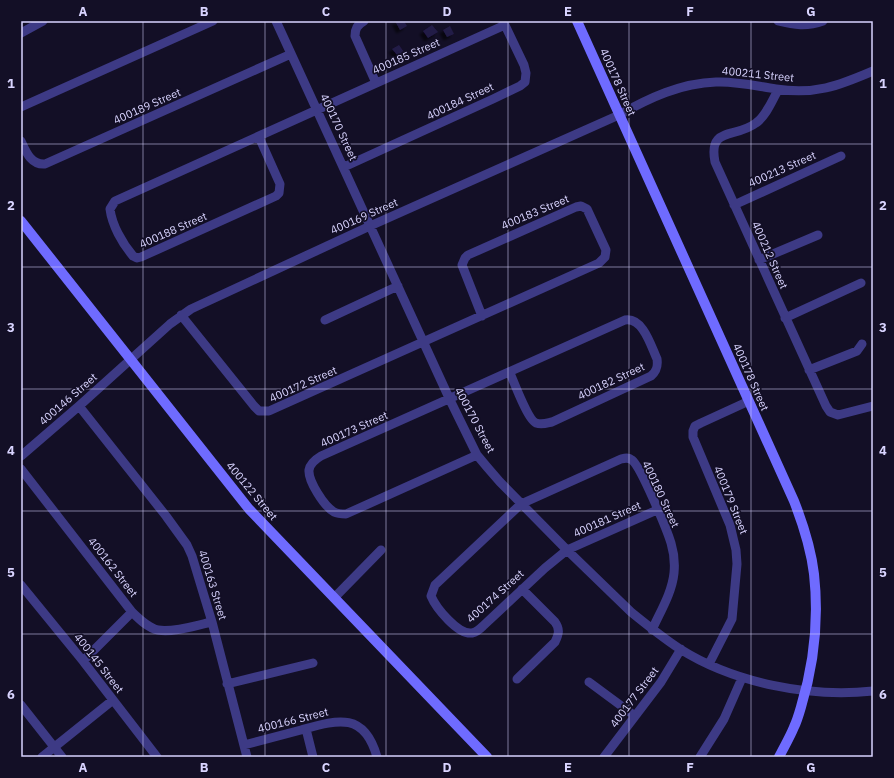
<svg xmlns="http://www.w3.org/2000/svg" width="894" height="778" font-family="'IBM Plex Sans',sans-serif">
	<defs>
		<filter id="shadow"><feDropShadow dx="-3.5" dy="3.5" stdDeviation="1" flood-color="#0009"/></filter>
	</defs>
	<rect width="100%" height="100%" fill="#130f26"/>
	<path fill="#241b47" filter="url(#shadow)" d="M395,21H404L407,26L400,30Z
		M432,25L438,32L428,38L423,31Z
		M450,26L454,34L447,37L443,30Z
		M399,45L404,52L398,56L392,49Z"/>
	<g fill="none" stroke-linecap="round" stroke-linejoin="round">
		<path stroke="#3d3a85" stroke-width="9" d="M276,21L450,400L477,455L487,467L500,482L567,550L631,612C647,625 663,638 680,649C734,683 810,698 873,691
			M364,21C357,25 355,29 355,36L376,83
			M778,21C794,25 807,27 823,21
			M21,33L43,21
			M778,90C772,101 766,116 756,123C735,139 708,126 715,162L826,406L830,412L838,415L873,406
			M21,107L213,21
			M259,137L280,184L279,193L276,196L141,257L137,258L133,256C122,243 112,225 110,209L115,201L505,25
			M21,141C26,152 31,165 45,164L291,54
			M344,167L493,99L520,86L525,82L526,73L524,65L503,21
			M734,205L841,156
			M759,260L818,235
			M181,315L254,406L259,411H269L599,263L605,257L606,250L587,209L581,206L576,207L468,255L465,258L462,265L482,316
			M785,318L861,283
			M325,320L398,286
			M809,370L852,353L857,351L862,344
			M79,406L166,516L187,545L192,556L212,622L247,757
			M477,455L346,514C342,514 338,514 334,512C324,506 308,481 309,470C310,463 316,459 321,456L625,320C643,317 651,346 657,359C658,366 657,371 651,376L552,422C547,423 542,425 536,423C528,420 514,382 510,373
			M21,456L79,406L170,324L191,309L370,226L619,115C649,98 681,83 716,82C736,81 756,86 776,89C815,95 838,86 873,71
			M21,469L132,612C139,619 148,628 158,630C173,633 197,625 212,622
			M21,585L83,661L157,757
			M334,598L381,550
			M652,630C660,612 672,593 674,573C675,563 674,553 671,543C667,530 641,467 632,460C628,457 625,458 621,459L521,504L435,585L431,596C436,608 458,635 472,633C477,632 480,629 483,626L545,568L567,550L657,510
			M83,661L132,612
			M709,664L732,619L737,564L736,550L730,525L693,437V431L695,426L701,423L749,401
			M517,679L555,642C559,634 560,629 555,622L522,589
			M589,682L635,716
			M227,684L313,663
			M21,705L62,757
			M306,729L313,757
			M244,745C263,740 282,735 301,730C337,720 364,711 377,757
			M42,757L113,700
			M604,757L661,682L681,649
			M700,757L724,719L742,678"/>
		<path stroke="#6f6bff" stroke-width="10" d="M577,21L794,501C803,524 811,549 814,574C819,619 814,664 801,707C799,714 797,721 794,727C790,737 784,747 779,757
			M21,221L249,509L487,757"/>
	</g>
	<path fill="none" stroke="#d9d4ff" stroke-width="1" stroke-opacity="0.55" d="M143,21V757M265,21V757M386,21V757M508,21V757M629,21V757M751,21V757M21,144H873M21,267H873M21,389H873M21,511H873M21,634H873"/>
	<g text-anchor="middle" stroke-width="3.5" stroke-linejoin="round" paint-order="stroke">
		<g font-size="11" fill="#d9d4ff" stroke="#130f26">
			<text transform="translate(406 56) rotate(-24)" y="4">400185 Street</text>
			<text transform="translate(758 74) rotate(6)" y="4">400211 Street</text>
			<text transform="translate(618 82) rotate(66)" y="4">400178 Street</text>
			<text transform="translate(460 101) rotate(-25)" y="4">400184 Street</text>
			<text transform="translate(147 106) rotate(-24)" y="4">400189 Street</text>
			<text transform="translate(339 127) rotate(65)" y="4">400170 Street</text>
			<text transform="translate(782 169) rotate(-24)" y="4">400213 Street</text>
			<text transform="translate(535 212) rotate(-23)" y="4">400183 Street</text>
			<text transform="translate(364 216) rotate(-24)" y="4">400169 Street</text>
			<text transform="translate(173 230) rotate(-24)" y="4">400188 Street</text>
			<text transform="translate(770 255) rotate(66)" y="4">400212 Street</text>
			<text transform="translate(751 377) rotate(66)" y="4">400178 Street</text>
			<text transform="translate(611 381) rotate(-25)" y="4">400182 Street</text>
			<text transform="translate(303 384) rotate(-24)" y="4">400172 Street</text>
			<text transform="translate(68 399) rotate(-41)" y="4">400146 Street</text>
			<text transform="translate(475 420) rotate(62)" y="4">400170 Street</text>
			<text transform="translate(354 429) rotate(-24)" y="4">400173 Street</text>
			<text transform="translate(252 491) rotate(50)" y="4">400122 Street</text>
			<text transform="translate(661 494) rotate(65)" y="4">400180 Street</text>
			<text transform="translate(731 500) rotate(68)" y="4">400179 Street</text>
			<text transform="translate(607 519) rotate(-24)" y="4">400181 Street</text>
			<text transform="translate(113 567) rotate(52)" y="4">400162 Street</text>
			<text transform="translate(213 585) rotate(73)" y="4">400163 Street</text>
			<text transform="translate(495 596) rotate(-42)" y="4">400174 Street</text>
			<text transform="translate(99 663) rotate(52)" y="4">400145 Street</text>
			<text transform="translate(634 697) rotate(-53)" y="4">400177 Street</text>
			<text transform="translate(293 720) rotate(-14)" y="4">400166 Street</text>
		</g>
	</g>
	<rect width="894" height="778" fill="none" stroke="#130f26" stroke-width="44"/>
	<rect x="22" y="22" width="850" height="734" fill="none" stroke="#d9d4ff" stroke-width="1.5"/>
	<g font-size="13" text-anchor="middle" font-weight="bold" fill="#d9d4ff">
		<text x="83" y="16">A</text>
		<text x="204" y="16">B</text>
		<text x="326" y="16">C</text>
		<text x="447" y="16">D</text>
		<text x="568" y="16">E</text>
		<text x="690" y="16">F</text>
		<text x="811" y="16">G</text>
		<text x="11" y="88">1</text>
		<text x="883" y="88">1</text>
		<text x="11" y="210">2</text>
		<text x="883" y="210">2</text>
		<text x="11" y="332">3</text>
		<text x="883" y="332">3</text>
		<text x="11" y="455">4</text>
		<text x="883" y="455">4</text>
		<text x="11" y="577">5</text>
		<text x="883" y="577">5</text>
		<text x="11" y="699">6</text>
		<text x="883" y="699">6</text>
		<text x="83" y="772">A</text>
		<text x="204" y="772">B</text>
		<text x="326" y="772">C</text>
		<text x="447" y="772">D</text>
		<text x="568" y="772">E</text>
		<text x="690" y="772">F</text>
		<text x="811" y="772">G</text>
	</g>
</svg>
